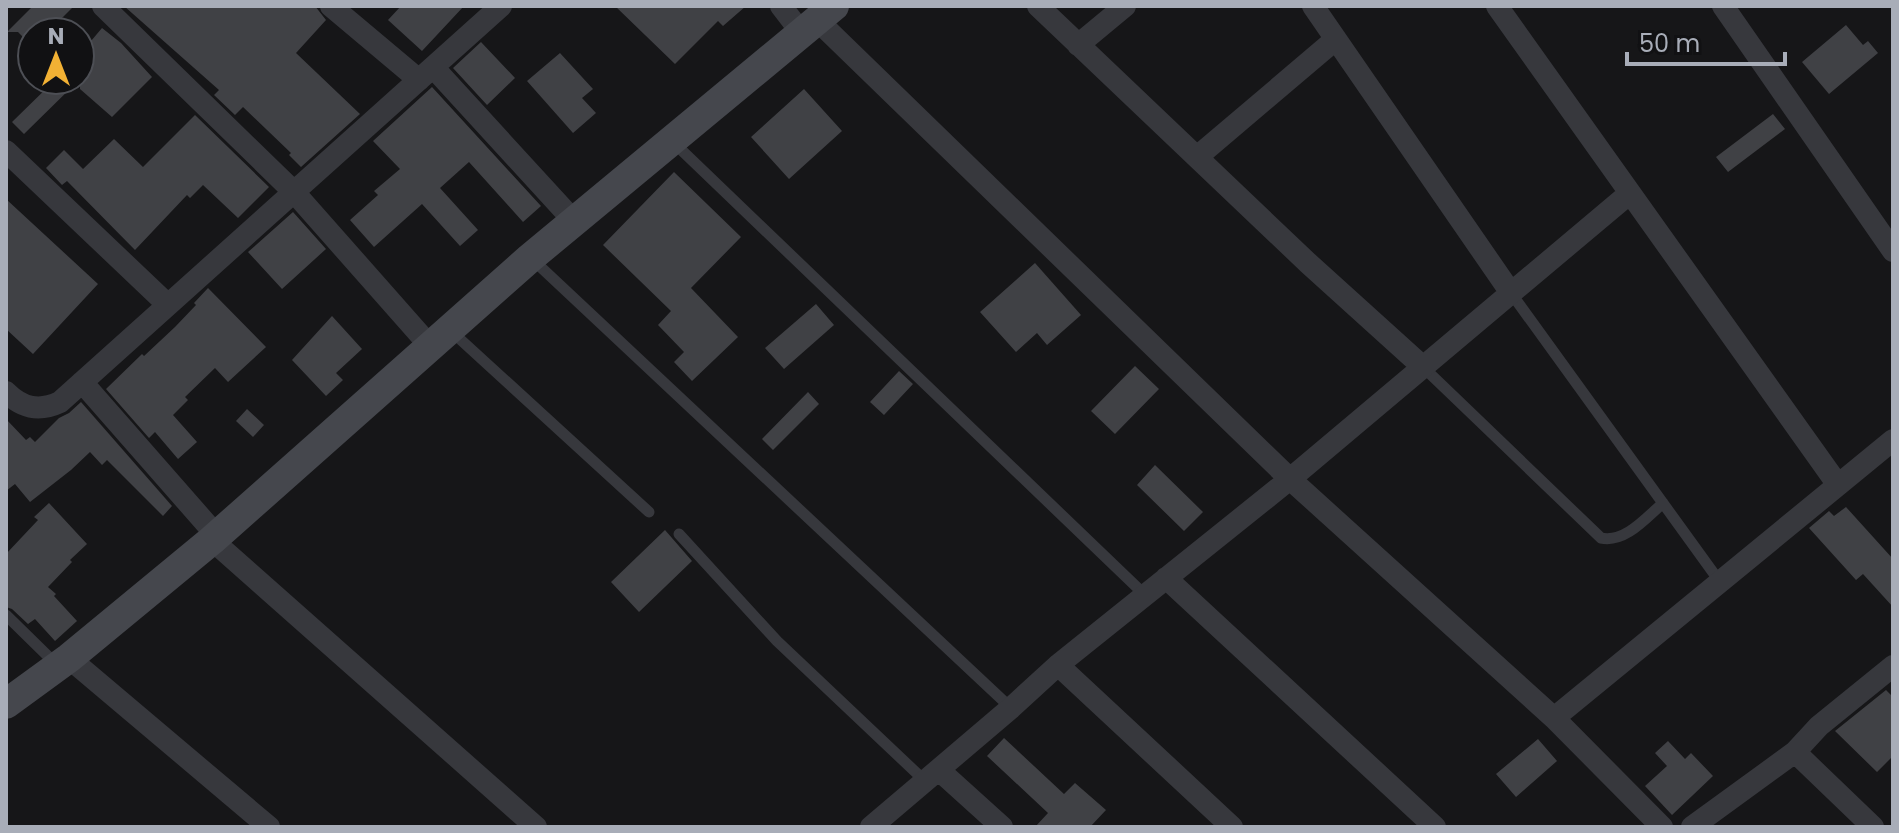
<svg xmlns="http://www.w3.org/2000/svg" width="1899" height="833" font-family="Poppins,sans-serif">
	<rect width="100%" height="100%" fill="#161618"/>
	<path fill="#404145" d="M33,6H74L48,32H32V46L18,32H7Z
		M124,6H315L326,20L296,53L360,114L301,167L289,155L291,153L243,107L235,115L214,95L219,90Z
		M401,6H464L422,51L388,20Z
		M615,6H746L723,26L718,21L675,64Z
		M1846,25L1863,45L1868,41L1878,53L1829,94L1802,62Z
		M102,28L121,43L152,77L112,117L80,89V54Z
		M481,42L515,78L487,105L453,68Z
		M560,53L593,89L582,98L596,113L573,133L527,81Z
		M55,80H79L24,134L12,122Z
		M432,87L541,206L523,222L469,162L440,188L478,230L460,246L422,204L374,247L350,220L378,195L374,191L400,169L373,141Z
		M804,89L842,131L789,179L751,137Z
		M1773,114L1785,129L1728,172L1716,157Z
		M195,115L269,187L238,218L203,185L190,198L187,195L135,250L67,181L62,185L46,168L64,150L83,169L114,139L143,167Z
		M674,172L741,237L691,288L738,337L692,381L674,362L684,352L658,325L671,311L603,245Z
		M6,199L98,284L33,354L6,329Z
		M293,212L326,249L282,289L248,252Z
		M1035,263L1081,315L1047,345L1037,333L1016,352L980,312Z
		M208,288L266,347L228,382L215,368L185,397L188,400L173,415L197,442L178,459L155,432L149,438L106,389L142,354L144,356L175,327L196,305L194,303Z
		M816,304L834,325L784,369L765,348Z
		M332,316L362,349L336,373L343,380L326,396L292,360Z
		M1135,366L1159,389L1115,434L1091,411Z
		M899,371L913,384L884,415L870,402Z
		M808,392L819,404L773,450L762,439Z
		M81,402L172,506L163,516L107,460L102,465L90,452L71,470L30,502L15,484L6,491V419L26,440L30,437L35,442L59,418L69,413Z
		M247,409L264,425L253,437L236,421Z
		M1155,465L1203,512L1184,531L1137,485Z
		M49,503L87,544L70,560L72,562L48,587L56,594L54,596L77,621L55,641L35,619L28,624L12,609L6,607V554L38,520L34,517Z
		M1846,507L1893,559V607L1863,574L1856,580L1809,528L1829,511L1834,516Z
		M665,530L692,561L639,612L611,582Z
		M1886,690L1893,697V756L1877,772L1835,731Z
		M1004,738L1064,794L1075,783L1106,810L1090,827H1035L1048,813L987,756Z
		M1538,739L1557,761L1516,797L1496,774Z
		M1668,741L1685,759L1691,753L1713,776L1672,815L1645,786L1667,766L1655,753Z"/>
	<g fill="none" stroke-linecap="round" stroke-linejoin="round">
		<path stroke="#37383d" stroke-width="11" d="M672,141L1145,595
			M531,258L1011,708
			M1511,293L1720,582
			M450,330L649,512
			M1423,367L1601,538C1625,543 1646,518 1663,503
			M679,534L777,641L925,781
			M6,615L57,665"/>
		<path stroke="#37383d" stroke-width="22" d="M103,6L294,192L430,346
			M331,6L419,80
			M781,6L801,32
			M1038,6L1308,263L1423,367
			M1313,6L1511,293
			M1497,6L1838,485
			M1723,6L1893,251
			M817,20L1290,479L1554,718L1893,440
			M1078,45L1125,6
			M433,67L574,221
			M6,151L168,305
			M1197,157L1336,39
			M82,382L217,536
			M6,392C22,408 39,412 60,402L501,6
			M212,540L536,827
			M1166,578L1435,827
			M69,658L269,827
			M1058,665L1232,827
			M1554,718L1662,827
			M1795,752L1873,827
			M939,770L1002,827
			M871,827L1011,708L1058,665L1290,479L1630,193
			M1692,827L1795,752L1819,726L1893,666"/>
		<path stroke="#45474d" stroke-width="30" d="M6,704L69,658L212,540L530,258L834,6"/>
	</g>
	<rect width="1899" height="833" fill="none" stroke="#a8adb8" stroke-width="16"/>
	<g transform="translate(56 56)"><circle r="38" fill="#111113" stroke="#4d4f55" stroke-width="2"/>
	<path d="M0-6L14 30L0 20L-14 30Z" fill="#f2b134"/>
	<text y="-12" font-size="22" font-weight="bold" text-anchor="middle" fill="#a8adb8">N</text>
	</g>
	<path d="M1627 52v12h158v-12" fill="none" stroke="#a8adb8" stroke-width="4"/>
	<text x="1639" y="52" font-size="24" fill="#a8adb8" stroke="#111113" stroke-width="6" paint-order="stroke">50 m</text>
</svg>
